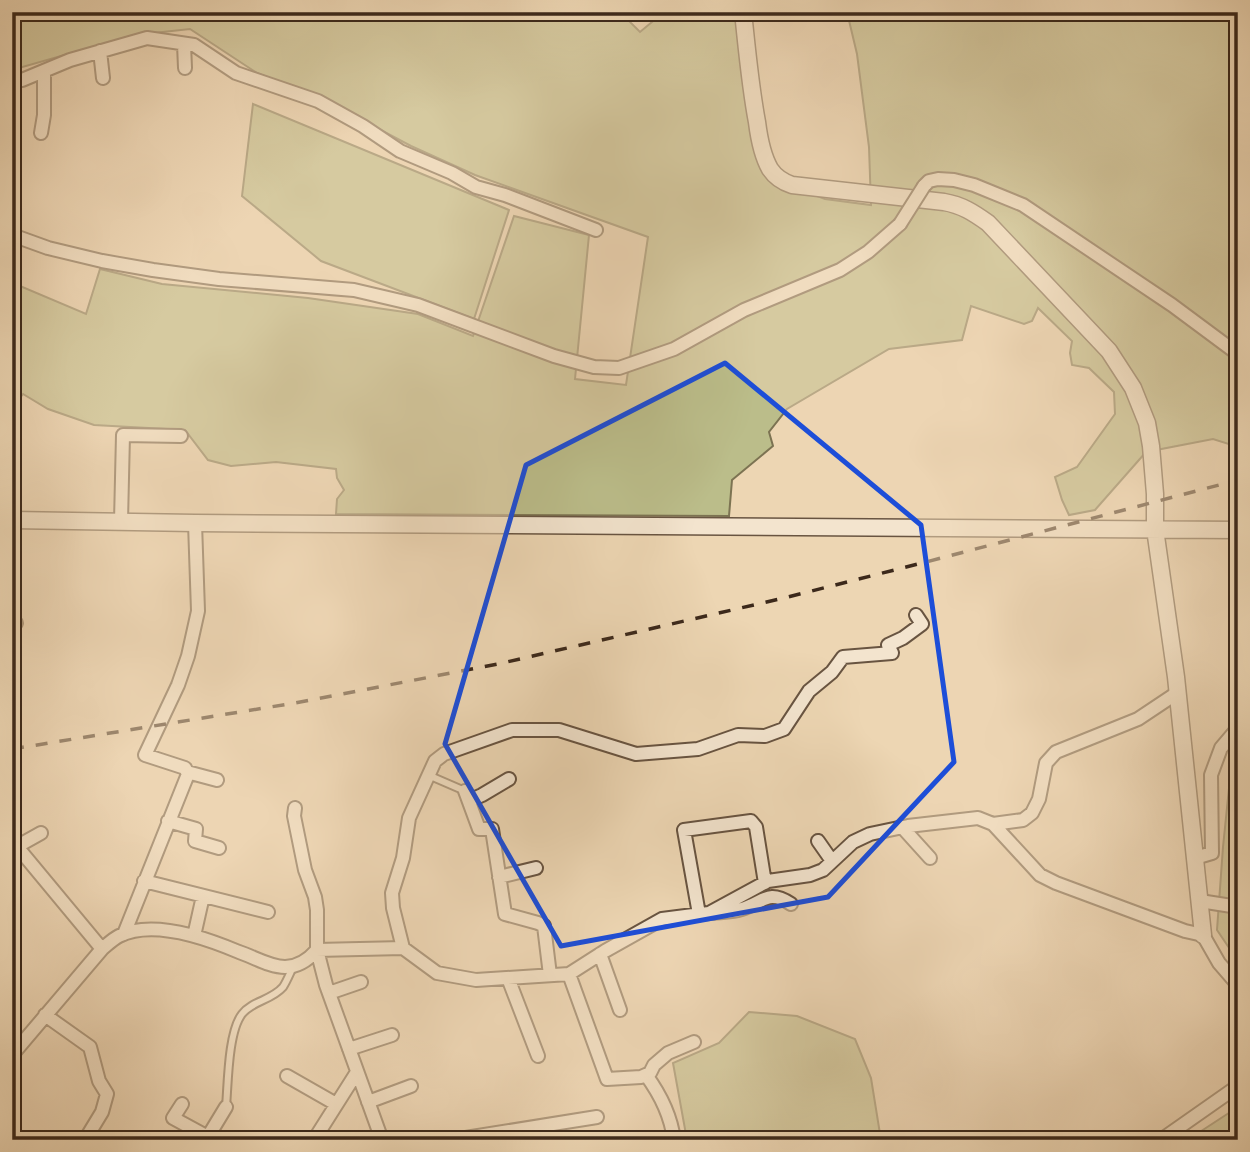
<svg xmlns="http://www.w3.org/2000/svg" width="1250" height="1152" font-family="'IM FELL English',serif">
	<rect width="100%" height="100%" fill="#edd6b3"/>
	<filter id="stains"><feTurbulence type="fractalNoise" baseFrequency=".00286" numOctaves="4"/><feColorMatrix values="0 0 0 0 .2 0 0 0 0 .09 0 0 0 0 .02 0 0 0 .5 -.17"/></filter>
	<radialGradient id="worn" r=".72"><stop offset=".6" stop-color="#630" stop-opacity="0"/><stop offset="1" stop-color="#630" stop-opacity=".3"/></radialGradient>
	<path fill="#bbbd8a" stroke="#7c7352" stroke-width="2" d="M12,12H620L640,32L664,12H747L764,151L778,181L825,199L871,205L869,147L857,54L847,12H1238V447L1213,439L1146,452L1095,510L1069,515L1062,500L1055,477L1077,467L1115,414L1114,392L1089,368L1072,365L1070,353L1072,341L1038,308L1032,321L1024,324L971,306L962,340L889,349L787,409L769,432L773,446L732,480L729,516L336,514L337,499L344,490L337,478L336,469L276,462L231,466L208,460L185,430L94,425L48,409L23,394L12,409L13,283L86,314L100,269L162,284L308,298L418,314L473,336L514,216L589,235L575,379L626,385L648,237L475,175L411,146L326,101L257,73L190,29L135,35L12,70Z
		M253,104L509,210L474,319L321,261L242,196Z
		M1238,744V961L1217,930L1223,847L1233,749Z
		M749,1012L797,1016L855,1039L871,1078L881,1140H687L673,1063L719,1043Z
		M1238,1107V1140L1189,1139Z"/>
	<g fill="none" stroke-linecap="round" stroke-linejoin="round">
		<g stroke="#685441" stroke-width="10">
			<path id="service" d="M428,775L465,791
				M226,1107C228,1084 228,1032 242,1014C252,1001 272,1000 283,987C287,981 290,973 293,967"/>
		</g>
		<g stroke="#685441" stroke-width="16">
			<path id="minor" d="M184,44L185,68
				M100,51L103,78
				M12,81L22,80L70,60L147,38L194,45L236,73L318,101L363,126L400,151L452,173L476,187L505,195L596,230
				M41,133L44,115V71
				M924,186L929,181L938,179L954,180L974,185L1023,205L1172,305L1238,354
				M12,235L48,248L102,261L153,270L219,279L354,290L418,305L554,356L594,367L619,368L674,349L744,310L840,270L868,252L900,224
				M121,521L123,435L181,436
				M12,626L16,623
				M187,772L217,780
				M12,781L13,776
				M465,791L479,829H492L505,914L538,923L544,926L550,975
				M469,801L482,795L509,779
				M295,808L294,816L305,870L315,897L317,910V950L326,985L382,1140
				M168,821L196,829L195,841L219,848
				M993,824L1040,875L1056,883L1185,931L1203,935L1219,963L1238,985
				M902,827L930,858
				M818,841L832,861
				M12,844L19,849L102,949
				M16,847L41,833
				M1195,858L1212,853L1211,775L1221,748L1238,728
				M499,877L536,868
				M144,881L268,912
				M1200,901L1238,907
				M713,913C722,912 733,912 742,909C764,902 768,889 791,904
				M699,914L684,830L751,821L756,827L765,883
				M124,934L188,774L185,768L145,755L178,685L188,656L198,611L195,523
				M194,936L203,896
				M403,948L393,908L392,893L403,858L409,818L435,761L444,754L512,730H559L636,754L698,749L738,735L765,736L784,729L809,691L832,672L843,657L892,653L888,645L903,638L922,624L916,615
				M600,954L620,1010
				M569,974L607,1079L641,1077L650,1073L654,1065L668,1053L694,1042
				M508,978L538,1056
				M329,993L361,982
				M45,1015L90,1047L99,1081L107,1094L102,1112L85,1140
				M349,1049L392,1035
				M12,1055L102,949C108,944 113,939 119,936C153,919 206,938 239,952C254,957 270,967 285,967C299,967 309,959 317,950L403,948L437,973L476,980L569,974L605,951L662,919L709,913L768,881L810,875L823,870L853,842L870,834L908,826L978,818L993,824L1023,820L1032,813L1039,799L1046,763L1056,752L1138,719L1177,693
				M646,1075C660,1094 671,1116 674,1140
				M287,1076L336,1104
				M368,1102L411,1086
				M182,1104L173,1118L208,1137
				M12,1129L18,1140
				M206,1140L226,1107
				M314,1140L357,1072
				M453,1140L597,1117
				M1161,1140L1238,1086"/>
		</g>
		<g stroke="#685441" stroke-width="19">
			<path id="tertiary" d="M743,12C747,49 750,85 757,122C759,138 762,155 770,169C776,178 783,182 792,185L944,202C962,205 974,213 988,223L1109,351L1133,388L1147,423L1151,446L1155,494V529L1176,677L1203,935
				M12,520L195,523L1238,530"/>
		</g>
		<use href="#service" stroke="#f3e4ce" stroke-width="6"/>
		<use href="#minor" stroke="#f3e4ce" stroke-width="12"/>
		<use href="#tertiary" stroke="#f3e4ce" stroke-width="16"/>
		<path stroke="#3c291b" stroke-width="3.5" stroke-dasharray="12 12" stroke-linecap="butt" d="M12,749L295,703L498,664L784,598L926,562L1238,480"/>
		<g stroke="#685441" stroke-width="16" stroke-linecap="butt">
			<path id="minor-bridge" d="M900,224L924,186"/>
		</g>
		<use href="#minor-bridge" stroke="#f3e4ce" stroke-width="12"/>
	</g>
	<path d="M0 0H1250V1152H0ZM725,363L921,525L954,762L828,897L561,946L445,744L526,465Z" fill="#edd6b3" fill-opacity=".55" fill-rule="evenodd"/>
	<path fill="none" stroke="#1d4ed8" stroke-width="5" stroke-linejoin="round" d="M725,363L921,525L954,762L828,897L561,946L445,744L526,465Z"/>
	<rect width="1250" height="1152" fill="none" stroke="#edd6b3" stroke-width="42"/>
	<rect x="14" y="14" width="1222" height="1124" fill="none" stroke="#3c291b" stroke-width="3.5"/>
	<rect x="21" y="21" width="1208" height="1110" fill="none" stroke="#3c291b" stroke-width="2"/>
	<rect width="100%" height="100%" filter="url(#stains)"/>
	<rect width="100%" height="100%" fill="url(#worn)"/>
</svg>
